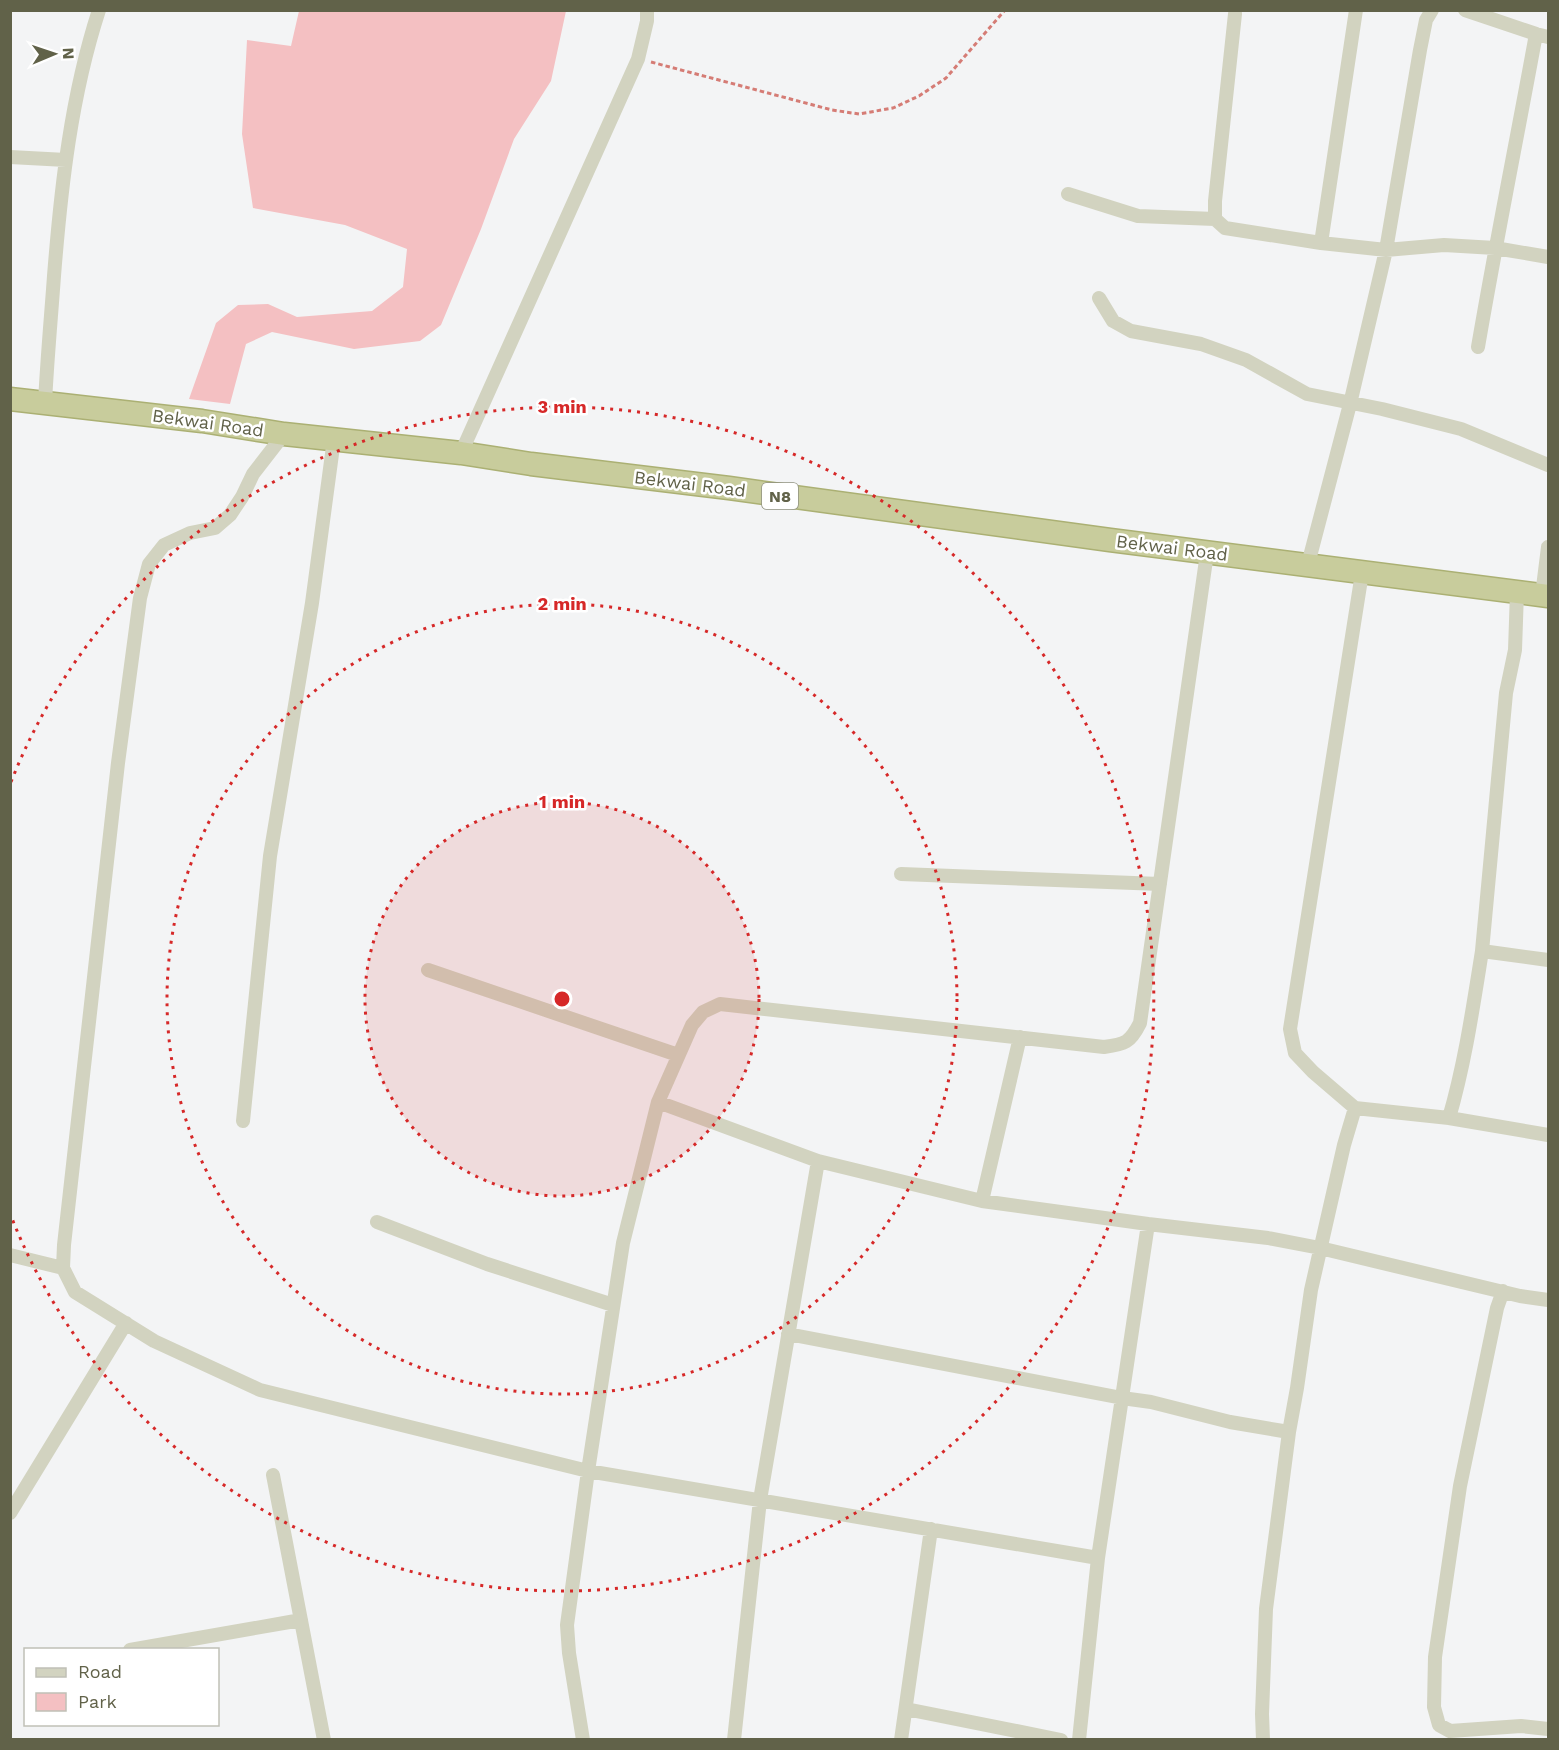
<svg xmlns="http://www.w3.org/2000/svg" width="1559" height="1750" font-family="'Work Sans',sans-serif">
	<rect width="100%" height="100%" fill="#f3f4f5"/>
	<path fill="#f4c0c2" d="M299,11H566L551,81L514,139L481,229L441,325L420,341L354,349L272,332L246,344L230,404L189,399L216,323L238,305L268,304L297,317L372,311L403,287L407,249L345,225L253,208L242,134L247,40L291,46Z"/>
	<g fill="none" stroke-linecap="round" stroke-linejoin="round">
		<g stroke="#abb073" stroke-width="25">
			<path id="trunk" d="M10,399L202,421L284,434L461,453L531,464L729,488L1110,540L1548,596"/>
		</g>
		<path stroke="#d57c75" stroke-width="3" stroke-dasharray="4.5 3" stroke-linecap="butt" d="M651,62L832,110L859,114L893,108L919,96L946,78L1005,10"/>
		<path stroke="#d2d3c0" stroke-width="14" d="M1465,10L1536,34
			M1235,14L1215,201V219L1225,228L1321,243L1386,250L1444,245L1495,248L1548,257
			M10,157L66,160
			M1068,194L1138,216L1215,219
			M1321,243L1356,10
			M1099,298L1113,321L1131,331L1201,344L1246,360L1307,394L1382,409L1461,429L1548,465
			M1478,347C1496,242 1517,138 1536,34L1548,37
			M45,403C47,361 51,318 54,276C61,187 71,96 99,10
			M284,434L253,474L242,497L230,515L215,528L190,533L164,545L149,564L140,598L118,763L64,1245L63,1268L75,1292L154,1341L260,1390L588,1471L1098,1558
			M461,453L638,59L647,21V10
			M1308,564L1350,404L1386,250L1420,50L1426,20L1432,10
			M1542,595L1548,547
			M901,874L1160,884
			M1482,951L1506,693L1515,650L1517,592
			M428,970L678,1055
			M658,1102L818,1161L982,1201L1148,1224L1268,1238L1320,1248L1520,1296L1548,1300
			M1355,1108L1313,1072L1295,1053L1290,1029L1362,573
			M1449,1118C1465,1063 1473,1007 1482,951L1548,960
			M243,1121L270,856L312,603L334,439
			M982,1201L1020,1037
			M377,1222L487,1264L613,1305
			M10,1255L63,1268
			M1503,1291L1497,1308L1460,1486L1435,1657L1434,1707L1439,1725L1450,1731L1521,1726L1548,1729
			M788,1334L1122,1398L1151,1402L1230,1422L1289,1432
			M273,1475L324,1740
			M10,1513L126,1323
			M130,1650L301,1620
			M906,1709L1061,1740
			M583,1740L569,1653L567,1625L588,1471L623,1243L658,1102L692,1025L703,1012L720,1004L1104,1047C1125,1044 1130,1043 1140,1023L1207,553
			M734,1740L760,1500L818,1161
			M901,1740L931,1529
			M1079,1740L1098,1558L1148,1224
			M1263,1740L1262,1714L1266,1609L1289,1432L1297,1388L1311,1290L1344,1145L1355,1108L1449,1118L1548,1135"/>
		<use href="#trunk" stroke="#c8cc9c" stroke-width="22"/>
	</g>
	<circle cx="562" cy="999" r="197" fill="#d62828" fill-opacity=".12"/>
	<g fill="none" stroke="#d62828" stroke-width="3" stroke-dasharray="3 6">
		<circle cx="562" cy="999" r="197"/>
		<circle cx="562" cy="999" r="395"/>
		<path d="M11 782A592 592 0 1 1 11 1216"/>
	</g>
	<g text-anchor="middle" stroke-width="5" stroke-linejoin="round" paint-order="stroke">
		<rect fill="#fff" stroke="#909180" stroke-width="1.5" x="762" y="483" width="36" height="26" rx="4.5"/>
		<g font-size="16" font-weight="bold" fill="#616249">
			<text x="780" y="502">N8</text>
		</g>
		<g font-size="18" fill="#616249" stroke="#fff">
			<text transform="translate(208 423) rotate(8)" y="6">Bekwai Road</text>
			<text transform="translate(690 484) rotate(7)" y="6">Bekwai Road</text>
			<text transform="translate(1172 548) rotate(7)" y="6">Bekwai Road</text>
		</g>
	</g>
	<circle cx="562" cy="999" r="9" fill="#d62828" stroke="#fff" stroke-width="3"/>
	<g font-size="18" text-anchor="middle" font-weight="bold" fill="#d62828" stroke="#fff" stroke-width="5" stroke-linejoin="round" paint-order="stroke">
		<text x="562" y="413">3 min</text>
		<text x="562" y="610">2 min</text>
		<text x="562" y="808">1 min</text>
	</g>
	<rect width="1559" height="1750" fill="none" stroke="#616249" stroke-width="24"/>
	<rect x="24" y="1648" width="195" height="78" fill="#ffffff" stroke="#c0c0b6" stroke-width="1.5"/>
	<rect x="36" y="1668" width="30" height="9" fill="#d2d3c0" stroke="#c0c0b6" stroke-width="1.5"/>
	<text x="78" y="1678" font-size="18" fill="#616249">Road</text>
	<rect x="36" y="1693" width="30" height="18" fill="#f4c0c2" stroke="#c0c0b6" stroke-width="1.5"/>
	<text x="78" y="1708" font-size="18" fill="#616249">Park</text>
	<g transform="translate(54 54) rotate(88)" stroke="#ffffff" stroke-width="4.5" paint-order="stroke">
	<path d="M0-4.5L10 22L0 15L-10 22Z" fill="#616249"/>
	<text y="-9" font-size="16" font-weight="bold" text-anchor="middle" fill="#616249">N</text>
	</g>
</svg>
